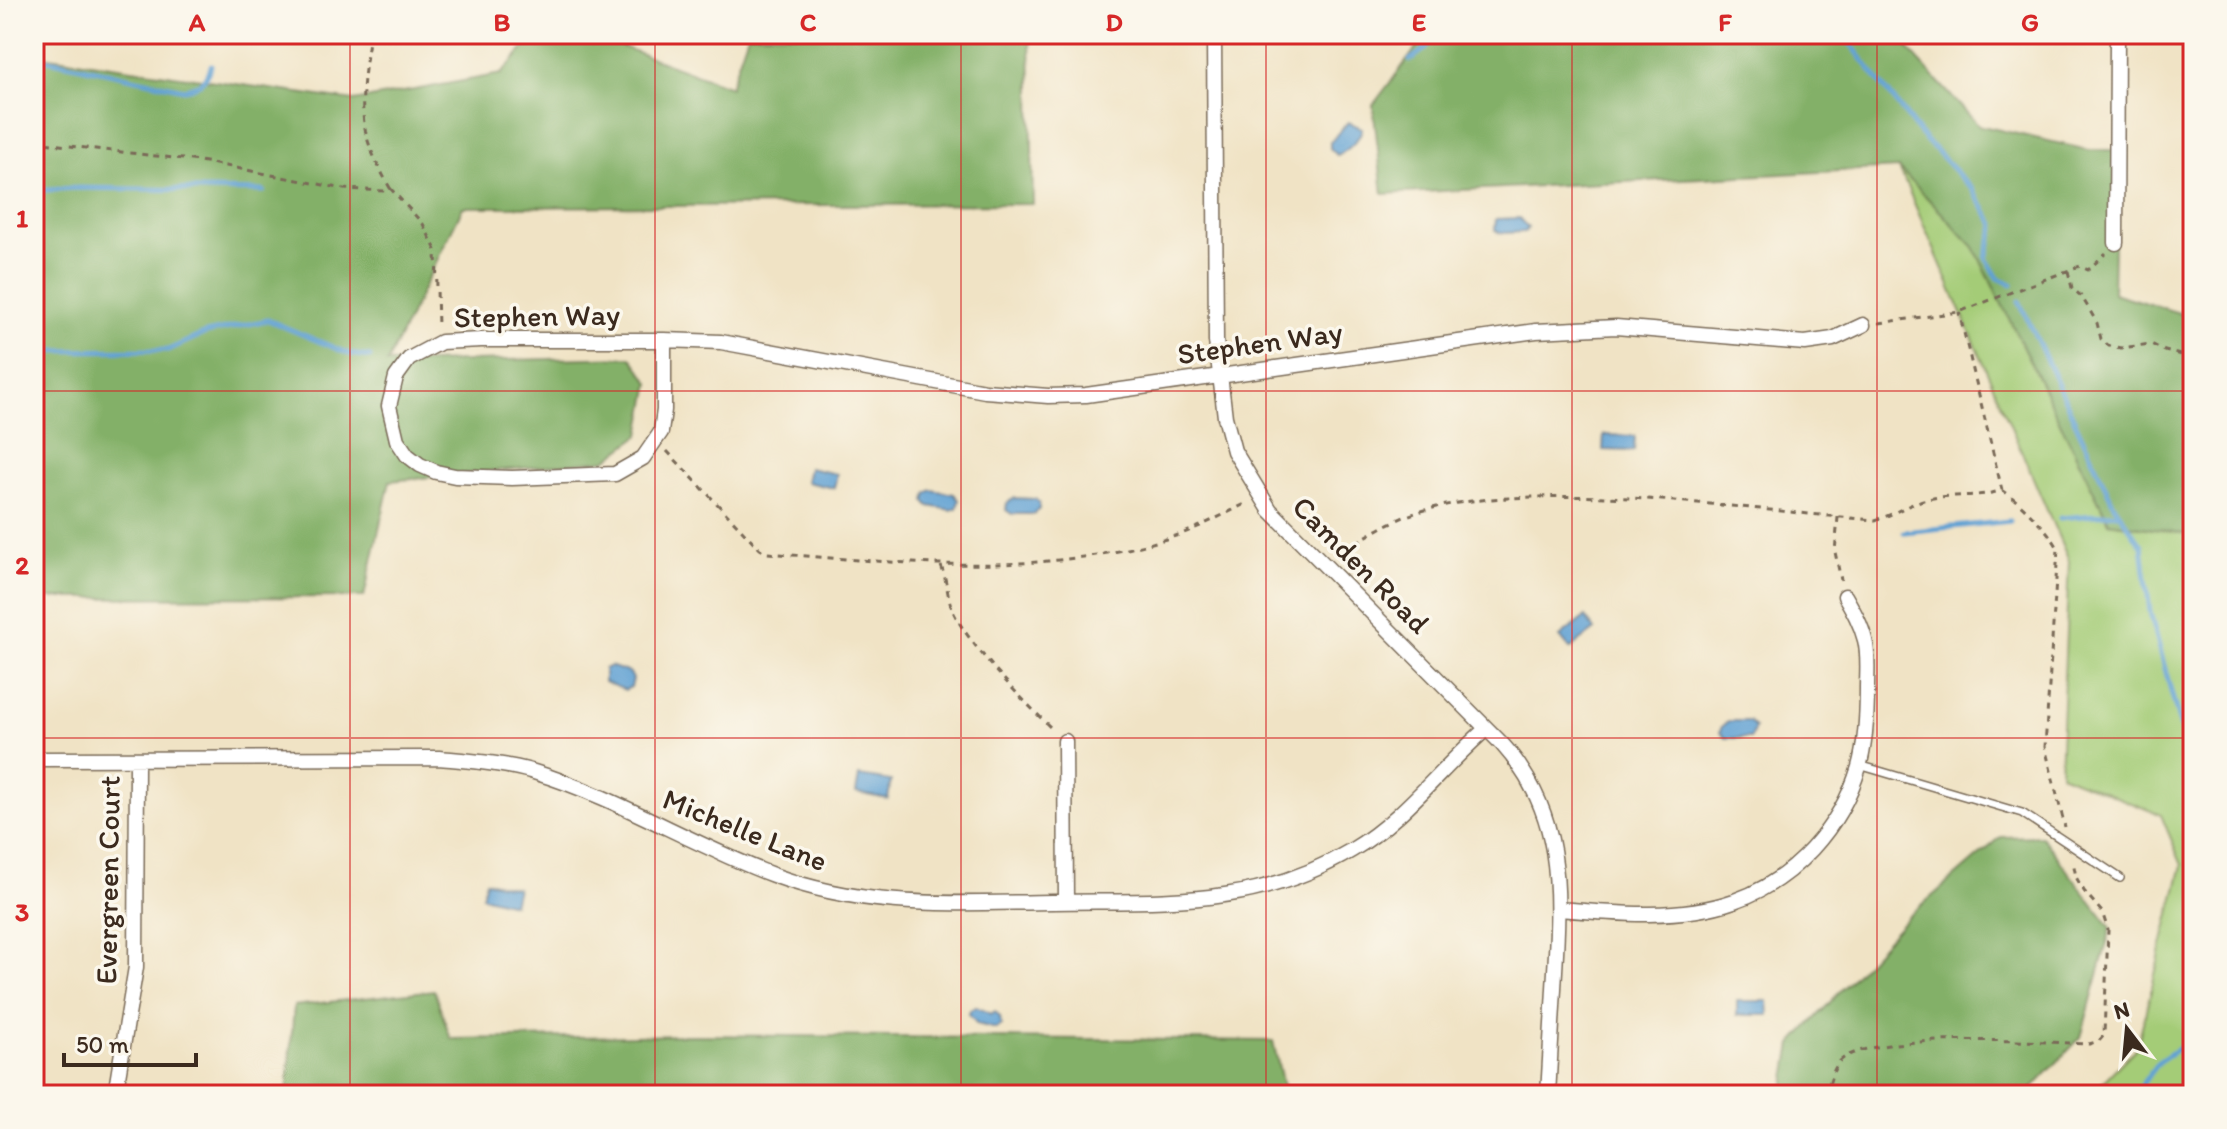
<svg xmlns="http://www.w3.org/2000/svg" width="2227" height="1129" font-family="Itim,sans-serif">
	<rect width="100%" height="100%" fill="#fbf7ec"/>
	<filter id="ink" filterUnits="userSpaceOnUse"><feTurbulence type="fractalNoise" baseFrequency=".0125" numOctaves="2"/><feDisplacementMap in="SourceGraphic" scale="16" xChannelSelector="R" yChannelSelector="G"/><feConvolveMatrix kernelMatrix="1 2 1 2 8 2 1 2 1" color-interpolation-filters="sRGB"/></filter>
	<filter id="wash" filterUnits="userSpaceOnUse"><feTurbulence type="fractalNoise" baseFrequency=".006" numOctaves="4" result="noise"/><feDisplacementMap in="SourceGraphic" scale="32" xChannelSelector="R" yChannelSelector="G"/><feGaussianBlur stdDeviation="1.8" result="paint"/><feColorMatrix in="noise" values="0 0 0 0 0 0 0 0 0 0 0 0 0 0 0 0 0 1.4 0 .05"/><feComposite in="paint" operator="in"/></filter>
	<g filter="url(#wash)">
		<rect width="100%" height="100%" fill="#f0e3c5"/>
		<path fill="#a4cc77" stroke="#707b4a" stroke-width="2" d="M1899,168L1974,247L2109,522L2193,535V1095H2090L2137,1047L2182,865L2161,815L2060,774L2069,561Z"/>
		<path fill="#83b068" stroke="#5f6d43" stroke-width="2" d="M537,34H589L730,87L748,34H1030L1033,204L463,207L387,363L631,357L650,383L640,435L606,460L390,481L364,597L34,598V55L354,101L501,74Z
			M1427,34H1903L1908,49L1978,125L2088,150H2116L2113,293L2193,317V535L2109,522L1974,247L1899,168L1383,194L1373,105Z
			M2041,836L2111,928L2081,1037L2026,1095H1783L1792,1044L1908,917L2001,837Z
			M434,990L451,1039L691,1035L1273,1041L1285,1095H287L294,1006Z"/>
		<path fill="#60a1d3" stroke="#4e6678" stroke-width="2" d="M1348,122L1362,128C1360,139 1348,151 1337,155L1330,148V142Z
			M1519,218L1528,228L1525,232L1500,233L1495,230L1496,219Z
			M1604,435L1635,436L1634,451L1603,450Z
			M809,468L837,474L834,488L806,482Z
			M932,490L954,494L959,500L957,508L951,510L929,506L925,501L927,493Z
			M1015,498L1035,499L1039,503V509L1034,514H1012L1006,510L1007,503Z
			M1585,617L1595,630L1570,649L1560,637Z
			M610,666L630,673L633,679L631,687L625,690L604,682V669Z
			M1728,721H1749L1755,728L1751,738H1725L1720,732L1722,726Z
			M859,776L891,781L888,799L856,793Z
			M486,881L517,888L513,904L482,896Z
			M1737,1001H1768L1769,1015H1737Z
			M976,1007L991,1014L995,1011L1000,1017L1001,1025L996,1029L977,1024L969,1014L970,1010Z"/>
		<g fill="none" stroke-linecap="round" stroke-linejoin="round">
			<path stroke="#60a1d3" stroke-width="5" d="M1843,34L1920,134L1972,189L1995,225L1986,258L1998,278L2012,284
				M34,57L184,89C201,86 205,81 211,65
				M1410,60L1425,49L1437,34
				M34,191L73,188L264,191
				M2019,301L2114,505L2142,546L2150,612L2193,774
				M34,353L39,351L168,350L206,333L268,320L349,354L370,357
				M2060,518L2118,513
				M1904,532L2010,521
				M2134,1095L2158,1062L2188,1042L2193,1025"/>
		</g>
	</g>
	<g filter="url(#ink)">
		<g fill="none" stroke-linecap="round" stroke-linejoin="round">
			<g stroke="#7a6b58" stroke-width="10">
				<path id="lane" d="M1859,765L2022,813L2120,878"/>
			</g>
			<g stroke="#7a6b58" stroke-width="17">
				<path id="street" d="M1214,34L1216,341L1225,417L1234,451L1270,510L1502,744C1563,812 1560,887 1555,971C1553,1013 1550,1054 1548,1095
					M2116,243L2117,34
					M664,340V410L661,432L643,458L615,474L512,478L455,476L436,472L420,465L407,455L397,440L389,406L396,377L409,359L441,342L481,340H664L721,342L985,391L1048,396L1086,395L1536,331L1616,327L1805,343L1833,339L1863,325
					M1065,741L1066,901
					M34,759L439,758C471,761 503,763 534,772C617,797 692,845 773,875C868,910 954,903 1053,902C1162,900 1254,909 1352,850C1404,819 1441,768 1486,729
					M1559,909C1616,914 1680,920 1734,901C1793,881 1841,827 1859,767C1866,742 1867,714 1867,689C1867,673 1869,655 1865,640C1861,624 1853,610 1845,596
					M115,1095L136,967L137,761"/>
			</g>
			<path stroke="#7a6b58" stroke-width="3" stroke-dasharray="6 6" stroke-linecap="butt" d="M34,142L200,161L344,189L385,191L390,188C379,168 367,146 364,123C360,95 366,62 370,34
				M390,188L423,224L436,250L438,327
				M2068,271L2072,288L2082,297L2097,323L2101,339L2109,346L2121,348L2151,344L2165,351L2193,358
				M1879,323L1959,312L2080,266L2088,270L2106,253
				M667,451L760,549L767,553C899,563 1036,578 1166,539C1194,531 1222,515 1249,502
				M2002,490C2016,498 2053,534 2058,549L2045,747L2065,827
				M1838,517L1835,552L1841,580
				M1336,556C1358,541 1380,527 1404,517C1446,501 1491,498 1536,497C1649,493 1762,511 1875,520C1895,515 1911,501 1933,498C1956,494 1980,498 2002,490L1959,312
				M941,566C947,580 947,595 952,609C967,644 1025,702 1053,730
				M1827,1095C1829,1084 1832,1070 1840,1061C1871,1031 2043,1042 2089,1044L2099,1041L2104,1035L2108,930L2102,912L2084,891L2076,877L2073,861"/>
			<use href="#lane" stroke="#fff" stroke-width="7"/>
			<use href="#street" stroke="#fff" stroke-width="14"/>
		</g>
	</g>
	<path fill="none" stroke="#d62828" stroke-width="2" stroke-opacity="0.55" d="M350,34V1095M655,34V1095M961,34V1095M1266,34V1095M1572,34V1095M1877,34V1095M34,391H2193M34,738H2193"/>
	<g text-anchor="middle" stroke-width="7" stroke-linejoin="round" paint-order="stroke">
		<g font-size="30" fill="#3b2a1e" stroke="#fbf7ec">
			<text transform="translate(537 316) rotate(-1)" y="10">Stephen Way</text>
			<text transform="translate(1260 343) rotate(-8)" y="10">Stephen Way</text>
			<text transform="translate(1361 565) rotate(45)" y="10">Camden Road</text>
			<text transform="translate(745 830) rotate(22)" y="10">Michelle Lane</text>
			<text transform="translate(108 880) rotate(-89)" y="10">Evergreen Court</text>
		</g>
	</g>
	<rect width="2227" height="1129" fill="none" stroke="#fbf7ec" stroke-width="88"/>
	<g transform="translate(2127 1029) rotate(344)" stroke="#fbf7ec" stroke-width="6" paint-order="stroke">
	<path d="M0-6L14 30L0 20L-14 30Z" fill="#3b2a1e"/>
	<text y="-12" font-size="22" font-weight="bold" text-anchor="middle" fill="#3b2a1e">N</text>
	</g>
	<path d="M64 1053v12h132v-12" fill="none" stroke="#3b2a1e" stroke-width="4"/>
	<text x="76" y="1053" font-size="24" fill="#3b2a1e" stroke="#fbf7ec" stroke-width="6" paint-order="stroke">50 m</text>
	<rect x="44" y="44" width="2139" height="1041" fill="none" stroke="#d62828" stroke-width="3"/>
	<g font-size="26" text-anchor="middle" font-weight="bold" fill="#d62828">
		<text x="197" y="31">A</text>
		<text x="502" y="31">B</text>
		<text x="808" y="31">C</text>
		<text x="1114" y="31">D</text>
		<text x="1419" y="31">E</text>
		<text x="1725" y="31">F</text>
		<text x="2030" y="31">G</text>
		<text x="22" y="227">1</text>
		<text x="22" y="574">2</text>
		<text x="22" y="921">3</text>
	</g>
</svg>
